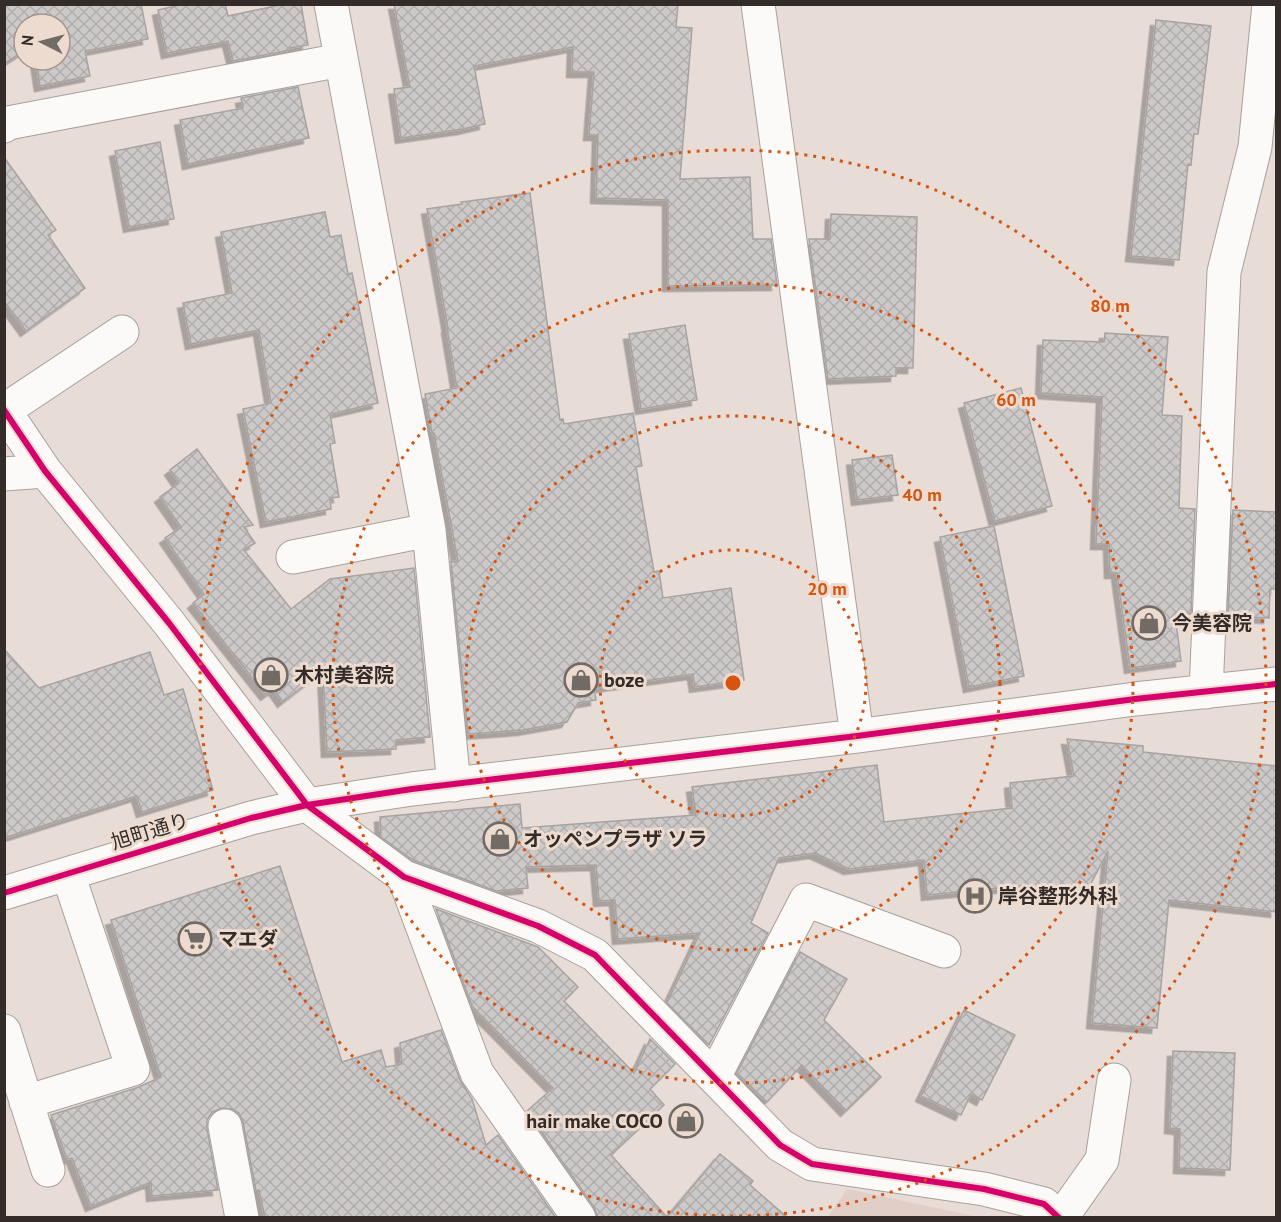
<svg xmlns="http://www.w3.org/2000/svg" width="1281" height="1222" font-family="'PT Sans','Noto Sans JP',sans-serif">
	<defs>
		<pattern id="building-cross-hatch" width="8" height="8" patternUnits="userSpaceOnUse" patternTransform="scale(1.5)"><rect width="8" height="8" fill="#cdc9c9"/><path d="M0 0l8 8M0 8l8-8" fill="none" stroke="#b0adad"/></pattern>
		<filter id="shadow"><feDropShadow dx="-5.5" dy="5.5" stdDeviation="0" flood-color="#0004"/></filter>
	</defs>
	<rect width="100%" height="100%" fill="#e7dcd6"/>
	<path fill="#e1cec6" d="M847,1189L978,1217H828Z"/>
	<path fill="url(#building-cross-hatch)" stroke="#a8a3a3" stroke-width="1.5" filter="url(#shadow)" d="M4,4H141L148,39L85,51L90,76L40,86L36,60H60V24H24V51L4,64Z
		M184,4H225L228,16L285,4H301L308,45L290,48V50L233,61L228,41L167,53L158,10Z
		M394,4H678L676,27L692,28L680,179L750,177L753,239H771L777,285L668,286V200L596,198L598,135H589L594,72H572L573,47L474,66L485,124L463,129L401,138L394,89L410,87Z
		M1156,20L1211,26L1198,134H1194L1191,165L1188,164L1179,260L1131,256Z
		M298,87L309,138L188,164L180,120L243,108L241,98Z
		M160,142L174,219L129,227L115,151Z
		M4,157L56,230L48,235L85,288L26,331L4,301Z
		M530,193L560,420L563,419L564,424L633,413L642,466L636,467L654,572L659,571L663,598L731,588L744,680L695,687L693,674L594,688L596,700L578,703L567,722L523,730L468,734L451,562L458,561L434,433H432L425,394L457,388L447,328H448L427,209L462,204L461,202Z
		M325,212L330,237L341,235L348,274L352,273L378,403L330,414L335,443L330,444L339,497L330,498L331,509L266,522L243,409L271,403L259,330L191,344L183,303L232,293L221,232Z
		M831,214L917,217L913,368H896V376L828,379L809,239H830Z
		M685,325L697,400L641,409L629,334Z
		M1105,333L1168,337L1162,415L1182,416L1179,508L1195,509L1191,614H1175L1181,661L1130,668L1117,573H1110L1109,544H1096L1102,397L1041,393L1043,340L1104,342Z
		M1021,388L1052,506L995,521L964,403Z
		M197,449L253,525L244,527L255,543L244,550L291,609L330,579L414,568L430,737L396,740V749L327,752L323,671L283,702L274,689L266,695L193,603L204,594L165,538L181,527L160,497L179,483L170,470Z
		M892,455L898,495L857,500L852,460Z
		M1233,510L1276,512V589H1270L1269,618L1228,616Z
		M994,526L1024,676L969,687L940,537Z
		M4,649L39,688L150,652L164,695L183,689L213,790L142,812L137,796L4,838Z
		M1067,739L1143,746V752L1276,766V912L1169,900L1157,1028L1092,1023L1108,851L1085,895L1030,901L1029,885L927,895L924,860L849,869L815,853L779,858L751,923L768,933L709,1045L667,1003L700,933L618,939L615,900L599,901L596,865L526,867L528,888L496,891L413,860L381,837L380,817L520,804L522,828L696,815L692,787L877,765L884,822L1012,808L1010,783L1074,776Z
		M280,866L342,1062L381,1050L386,1067L402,1064L400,1043L441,1030L460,1080L472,1099L486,1145L498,1135L556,1218H265L259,1190L256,1191L243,1122L239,1113L232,1109L222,1108L212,1112L207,1120V1129L218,1190L152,1196L151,1182L91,1206L72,1158L67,1159L51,1115L139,1087L161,1077L111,920Z
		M436,909L538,947L578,987L564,1001L634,1073L650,1039L675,1064L650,1089L664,1105L611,1155L667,1217L720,1154L753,1181L750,1185L788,1218H598L594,1207L527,1111L553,1088L472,1006Z
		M800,952L847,979L824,1020L881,1077L846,1111L802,1065L767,1102L737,1073Z
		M964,1010L1015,1035L982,1100L971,1094L961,1115L921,1096Z
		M1173,1051L1235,1053L1230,1170L1179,1168L1180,1129L1170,1128Z"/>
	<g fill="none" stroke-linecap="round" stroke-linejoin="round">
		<g stroke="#a8a09b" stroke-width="35">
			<path id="minor" d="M331,4L429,530L454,785
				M758,4L857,736
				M4,126L8,123L341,60
				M4,410L45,471L169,623L307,805L404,877L538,926L595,955L780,1145L812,1164L984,1189L1044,1204L1059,1218
				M5,410L122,332
				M4,474L45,471
				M293,557L429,530
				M1206,692L1224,272L1255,147L1269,4
				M404,877L477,1073L579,1218
				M4,893L251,818L307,805L412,789L857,736L1135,699L1276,684
				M4,1031L48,1170
				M714,1077L806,900L944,951
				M26,1102L133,1069L68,874
				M225,1126L242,1218
				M1061,1218L1102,1160L1114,1080"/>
		</g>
		<use href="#minor" stroke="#fbfaf9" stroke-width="33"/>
		<g stroke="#eddbd0" stroke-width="10">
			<path id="cycleway" d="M4,410L45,471L169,623L307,805L404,877L538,926L595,955L780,1145L812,1164L984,1189L1044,1204L1059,1218
				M4,893L251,818L307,805L412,789L857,736L1135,699L1276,684"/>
		</g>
		<use href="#cycleway" stroke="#d6006c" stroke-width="6"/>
	</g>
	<g fill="none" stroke="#d6540f" stroke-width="3" stroke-dasharray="3 6">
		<circle cx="733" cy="683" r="133"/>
		<circle cx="733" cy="683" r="267"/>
		<circle cx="733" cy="683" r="400"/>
		<circle cx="733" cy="683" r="533"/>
	</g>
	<defs>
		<g id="shop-ring" transform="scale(1.725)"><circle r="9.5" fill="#eddbd0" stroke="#726a65" stroke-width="1.5"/><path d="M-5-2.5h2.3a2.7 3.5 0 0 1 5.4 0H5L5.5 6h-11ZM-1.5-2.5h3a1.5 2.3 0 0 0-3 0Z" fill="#726a65"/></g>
		<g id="hospital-ring" transform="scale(1.725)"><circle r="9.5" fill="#eddbd0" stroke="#726a65" stroke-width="1.5"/><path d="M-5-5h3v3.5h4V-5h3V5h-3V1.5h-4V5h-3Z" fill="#726a65"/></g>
		<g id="supermarket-ring" transform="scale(1.725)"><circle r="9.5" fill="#eddbd0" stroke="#726a65" stroke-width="1.5"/><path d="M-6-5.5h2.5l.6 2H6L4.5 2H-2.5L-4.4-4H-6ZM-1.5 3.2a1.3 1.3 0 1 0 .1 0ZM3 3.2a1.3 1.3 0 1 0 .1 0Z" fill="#726a65"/></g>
	</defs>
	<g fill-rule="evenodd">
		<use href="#shop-ring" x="1149" y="623"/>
		<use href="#shop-ring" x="271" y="675"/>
		<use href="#shop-ring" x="581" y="680"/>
		<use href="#shop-ring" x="500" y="839"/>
		<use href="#hospital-ring" x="975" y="896"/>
		<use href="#supermarket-ring" x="195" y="939"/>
		<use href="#shop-ring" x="686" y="1121"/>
	</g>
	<g text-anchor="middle" stroke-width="6" stroke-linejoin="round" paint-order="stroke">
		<g font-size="20" font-weight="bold" fill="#332c28" stroke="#eddbd0" text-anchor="start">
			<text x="1172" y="630">今美容院</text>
			<text x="294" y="682">木村美容院</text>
			<text x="604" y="687">boze</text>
			<text x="523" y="846">オッペンプラザ ソラ</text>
			<text x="998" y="903">岸谷整形外科</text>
			<text x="218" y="946">マエダ</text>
			<text x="663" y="1128" text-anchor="end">hair make COCO</text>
		</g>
		<g font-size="20" fill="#332c28" stroke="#eddbd0">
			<text transform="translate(150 831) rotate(-17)" y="7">旭町通り</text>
		</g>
	</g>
	<circle cx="733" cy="683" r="9" fill="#d6540f" stroke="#eddbd0" stroke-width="3"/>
	<g font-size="18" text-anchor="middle" font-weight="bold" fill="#d6540f" stroke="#eddbd0" stroke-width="6" stroke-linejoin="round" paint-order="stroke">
		<text x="1110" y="312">80 m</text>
		<text x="1016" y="406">60 m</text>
		<text x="922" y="501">40 m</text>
		<text x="827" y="595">20 m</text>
	</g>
	<rect width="1281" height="1222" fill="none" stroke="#332c28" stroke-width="12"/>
	<g transform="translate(42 42) rotate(276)"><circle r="28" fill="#eddbd0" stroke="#a3958d" stroke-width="1.5"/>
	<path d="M0-4.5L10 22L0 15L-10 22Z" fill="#726a65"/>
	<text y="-9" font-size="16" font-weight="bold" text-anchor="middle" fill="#332c28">N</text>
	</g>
</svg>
